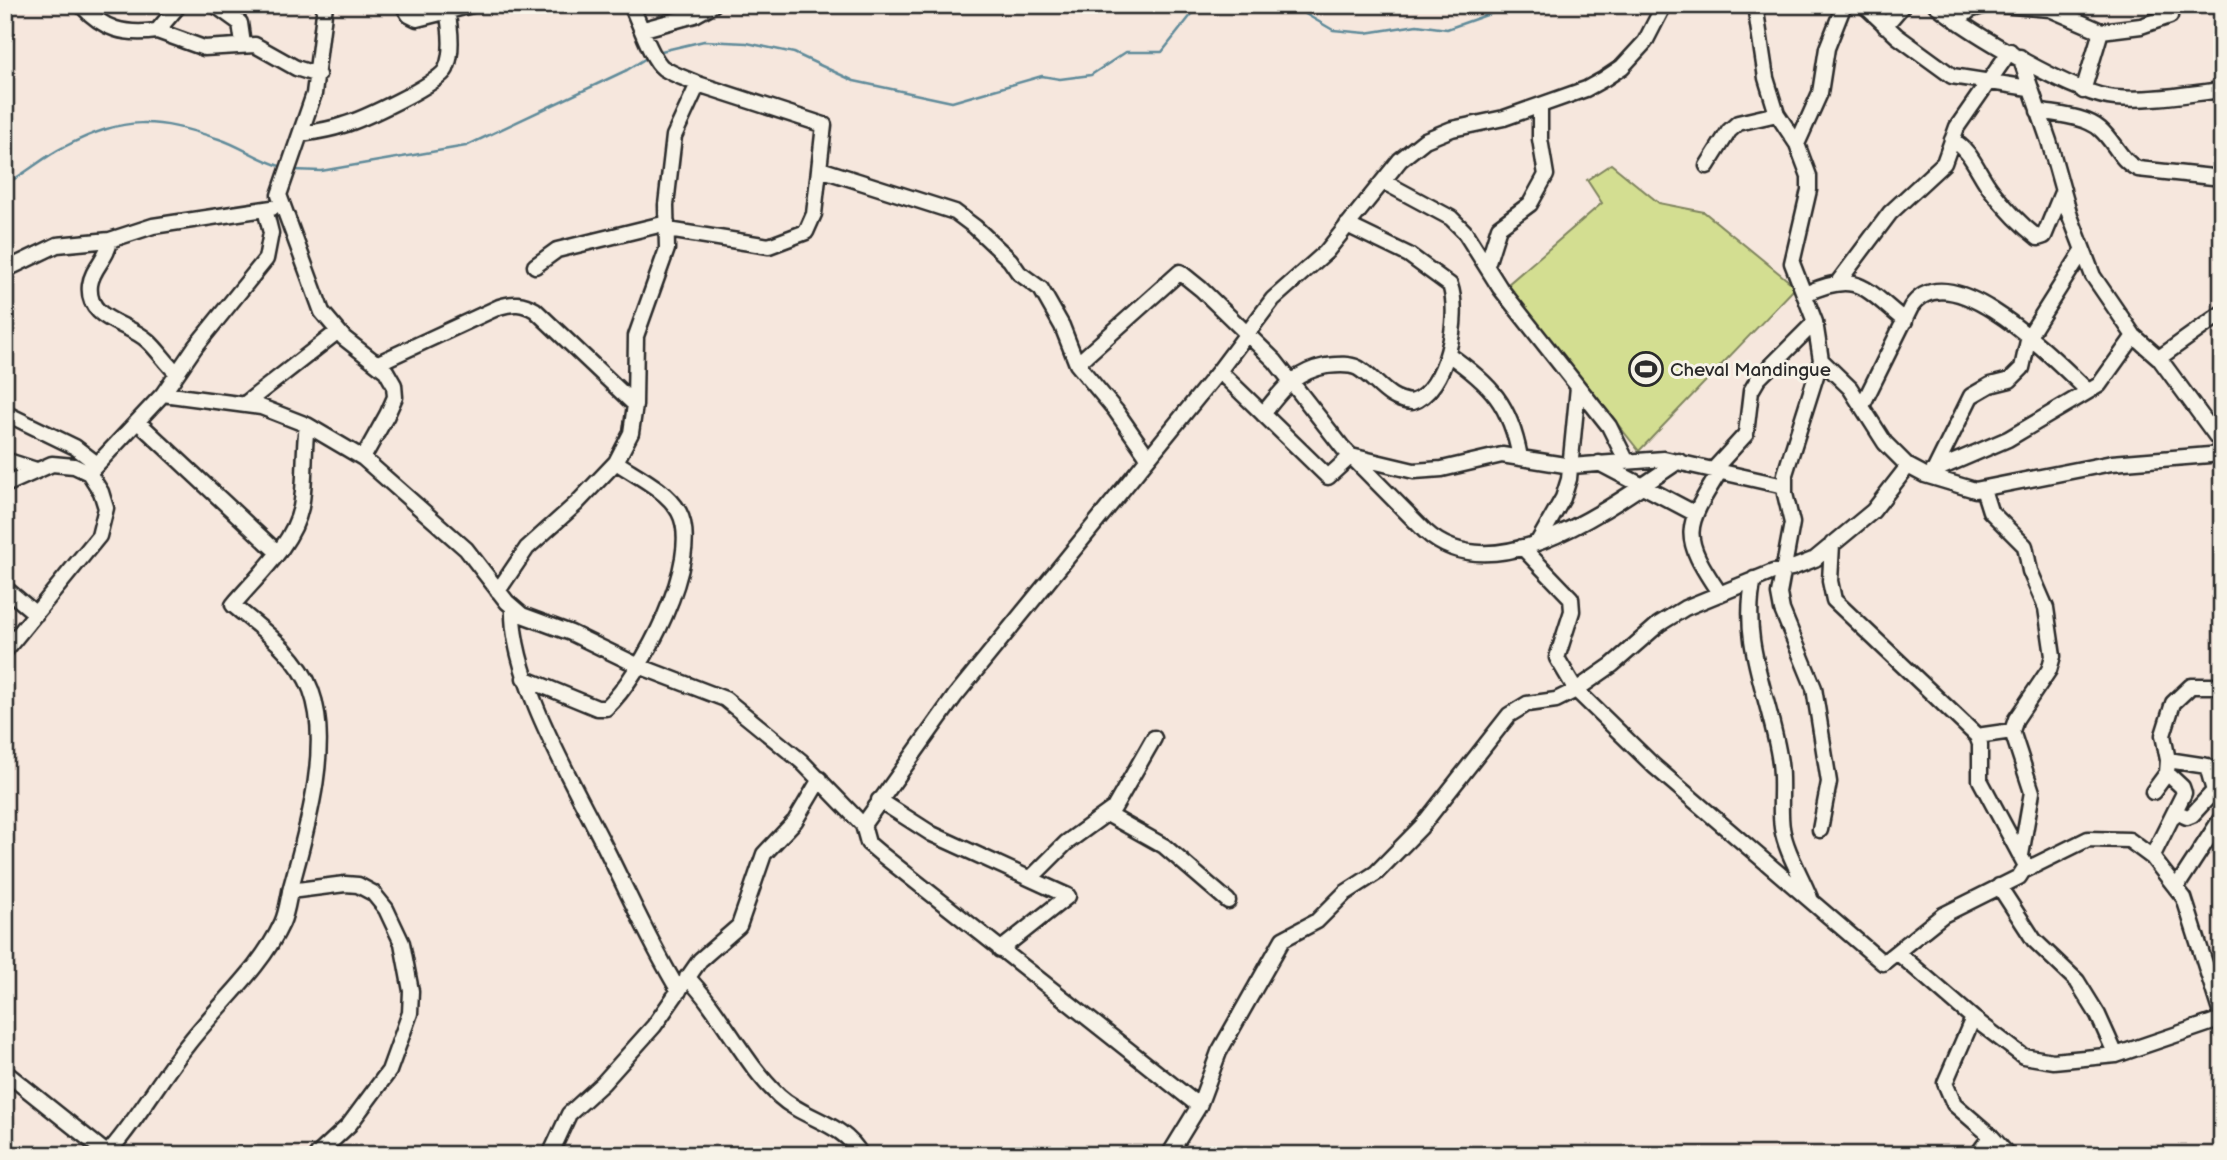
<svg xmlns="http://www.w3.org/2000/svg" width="2227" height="1160" font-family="'Balsamiq Sans',sans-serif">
	<rect width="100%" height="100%" fill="#f6e7dd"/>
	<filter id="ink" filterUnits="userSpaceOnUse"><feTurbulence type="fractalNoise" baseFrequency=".0143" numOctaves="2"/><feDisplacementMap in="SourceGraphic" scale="14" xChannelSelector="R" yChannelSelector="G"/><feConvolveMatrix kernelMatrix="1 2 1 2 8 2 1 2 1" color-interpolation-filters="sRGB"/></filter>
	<g filter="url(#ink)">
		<path fill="#d3de91" stroke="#7f845e" stroke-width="2" d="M1611,164L1659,203L1704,212L1796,287L1639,451L1507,285L1602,203L1587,180Z"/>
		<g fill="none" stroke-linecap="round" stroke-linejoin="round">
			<path stroke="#608b9a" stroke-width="2.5" d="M1290,5L1333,30L1366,33L1417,25L1447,29L1515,5
				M657,52L704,41L747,43L794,53L854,81L952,102L1042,76L1060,79L1091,75L1126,52H1162L1199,5
				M293,170L321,171L466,146L627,70L648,57
				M5,184C26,174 43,157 64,147C127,115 155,118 219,139C241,146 260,161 283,167"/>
			<g stroke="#2b2b2b" stroke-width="19">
				<path id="minor" d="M81,5C104,30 124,35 157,31L179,5
					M215,5L240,23L243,44
					M325,5L314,94L279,195L322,312L344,338L386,371L394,385L395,397L387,415L363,458
					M403,5L409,15L417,19L472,5
					M1755,5L1766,78L1777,114L1797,144L1809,176V190L1792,263L1815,322L1821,360L1785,474V494L1792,523L1779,594L1782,610L1814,688L1829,782L1820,830
					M1864,5L1897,36L1952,76L2029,88
					M1936,5C1970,32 2074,95 2115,98C2152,101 2186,94 2222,90
					M2001,5L2050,9L2101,31L2141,26L2170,16
					M1957,21L1970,10L1986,5
					M1885,26L1903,5
					M644,29L695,15L713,5
					M157,31L204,48L255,45L296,68L318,75
					M2020,57L2049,141L2070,216L2093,276L2134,336L2159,358L2222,444
					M2083,91L2101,31
					M2038,111C2058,115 2085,116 2100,129C2115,142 2119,160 2138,169L2222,178
					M301,134C315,132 329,130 343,125C361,120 439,84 446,69C454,51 450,24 446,5
					M1952,140C1972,150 1978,174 1992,191C2006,209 2020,224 2038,238L2044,236L2063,190
					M1797,144L1820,93L1827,48L1844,5
					M1707,166L1729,131L1738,123L1777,114
					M820,169L955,212L975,227L1010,260L1019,273L1041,289L1062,326L1077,364L1116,411L1148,457
					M1384,182L1451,218L1464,231L1500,288L1609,426L1626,460
					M668,230L769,246L806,232L814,214L824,125L698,84
					M110,240C108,258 92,268 90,285C86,321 128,322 148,341C159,351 166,363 177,373
					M1487,265L1499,227L1530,204L1546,175L1540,139V106
					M535,266L557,250L667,223
					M5,270L57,245L110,240L153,226L272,208
					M1839,281L1890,213L1944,163L1957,127L2010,51
					M1805,294C1858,270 1864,288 1905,321
					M1448,354C1491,384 1510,404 1520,457
					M2159,358L2222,313
					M1821,360L1850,388L1885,443L1908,466
					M378,363L499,307C513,302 523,303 535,310L635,405
					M1077,364L1180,272L1201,289L1275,361L1343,448L1425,531C1496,596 1617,502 1679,461
					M1219,371L1328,477L1351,456L1414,471L1442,469L1502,455L1571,466L1664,459L1784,486
					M163,394L261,407L307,425L363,458L466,549L507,602L522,615L571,633L639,666L725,699L801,761L863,825
					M246,403L337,332
					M1863,404L1911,307C1950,250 2057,362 2088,391
					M5,413L75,447L97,464
					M1263,414C1282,390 1294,372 1326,366C1336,365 1348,363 1358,368C1378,380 1386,400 1412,402C1447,391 1461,316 1450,285L1409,255L1347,225
					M138,422L277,552
					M5,460L36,470
					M1599,463L1694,513
					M1714,469L1746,434L1751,391L1758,379L1815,322
					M1933,471L2008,439L2099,385L2134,336
					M1934,471L1971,396L1990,385L2010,380L2022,368L2029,336L2082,252
					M89,473L163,394L195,347L266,259L271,233L265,209
					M5,485L52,464L74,466L89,473L101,492L106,508L99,536L5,651
					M1983,489L1990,511L2025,546L2030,571L2046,608L2053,656L2049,670L2016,719L2012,731L2032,792L2021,855
					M1538,542L1563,498L1569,479L1578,387
					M1522,547L1571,598L1572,611L1557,658L1576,690L1654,766L1883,963L1943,915L2019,877L2026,866L1980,780V744L1977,736L1834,600L1830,581L1832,544
					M1754,579C1739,644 1772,701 1780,763C1783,785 1779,807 1782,828C1786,852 1801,875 1810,898
					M5,588L36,614
					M498,591L527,548L576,504L616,462L631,433L635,405L636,336L667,249L666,205L674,136L698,84C687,79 674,75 663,68C651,59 639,21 631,5
					M1720,594C1680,535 1684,529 1720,471
					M513,609C511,680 574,784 606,849C630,897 651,945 679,991
					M524,678L597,708H606C641,676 704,558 679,512C667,490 635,475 616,462
					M1977,736L2012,731
					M2168,760L2207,766L2214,791L2222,802
					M2153,792L2167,773L2168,760L2163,735L2173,703L2191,686H2222
					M879,800L932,834L1068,896L1000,950
					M2176,812L2187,817L2192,815L2214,791
					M1107,814L1164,846L1228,901
					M2152,857L2184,793L2182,787L2167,773
					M2025,870L2088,839L2129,840L2152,857L2184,898L2222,1017
					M1031,878L1066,843L1114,808L1154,738
					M1999,886L2034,940L2077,981L2098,1015L2116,1055
					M2176,888L2222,817
					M290,891L345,884L358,885L373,893L386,909L402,943L411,991L410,1013L389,1071L349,1125L317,1155
					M1898,953L1973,1018L1945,1083L1954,1104L1991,1136
					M687,977C722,1013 743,1062 779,1096C805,1120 843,1122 861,1155
					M1973,1018L2023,1056L2053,1061L2116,1055L2222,1019
					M5,1072L109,1155
					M1199,1106L1219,1052L1283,939L1317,921L1345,893L1376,873L1421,827L1509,715L1527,704L1556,700L1576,690L1612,665L1659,624L1685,608L1773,572L1792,568L1815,559L1873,511L1908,466L1925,475L1975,490L2112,463L2222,454
					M106,1155C137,1121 159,1080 188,1044C218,1005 261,969 282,923C287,912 288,900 291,887C306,832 332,746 311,690C297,653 261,629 233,605C257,576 293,545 301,507C306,480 303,452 307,425
					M550,1155L569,1114L603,1083L654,1026L700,960L739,926L764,854L795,821L820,779
					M1169,1155L1199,1106L881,854L868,843L863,825L955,696L1219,371L1273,299L1326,252L1400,160L1425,140L1452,129L1504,118L1586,89L1604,79L1622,67L1645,42L1664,5
					M1977,1155L1991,1136L2008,1155"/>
			</g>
			<use href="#minor" stroke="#f7f3e8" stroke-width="14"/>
		</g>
	</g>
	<defs>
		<g id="stadium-ring" transform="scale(1.75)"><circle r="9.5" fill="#f7f3e8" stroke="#2b2b2b" stroke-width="1.5"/><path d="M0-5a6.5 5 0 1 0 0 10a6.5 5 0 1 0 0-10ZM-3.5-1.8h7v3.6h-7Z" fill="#2b2b2b"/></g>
	</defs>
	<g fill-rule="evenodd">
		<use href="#stadium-ring" x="1646" y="369"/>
	</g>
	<g text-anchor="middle" stroke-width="6" stroke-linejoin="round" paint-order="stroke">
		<g font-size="19" fill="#2b2b2b" stroke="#f7f3e8" text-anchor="start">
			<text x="1670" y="376">Cheval Mandingue</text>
		</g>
	</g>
	<rect width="2227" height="1160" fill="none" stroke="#f7f3e8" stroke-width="28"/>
	<rect x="14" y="14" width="2199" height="1132" fill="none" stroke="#2b2b2b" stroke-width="2.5" filter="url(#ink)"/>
</svg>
